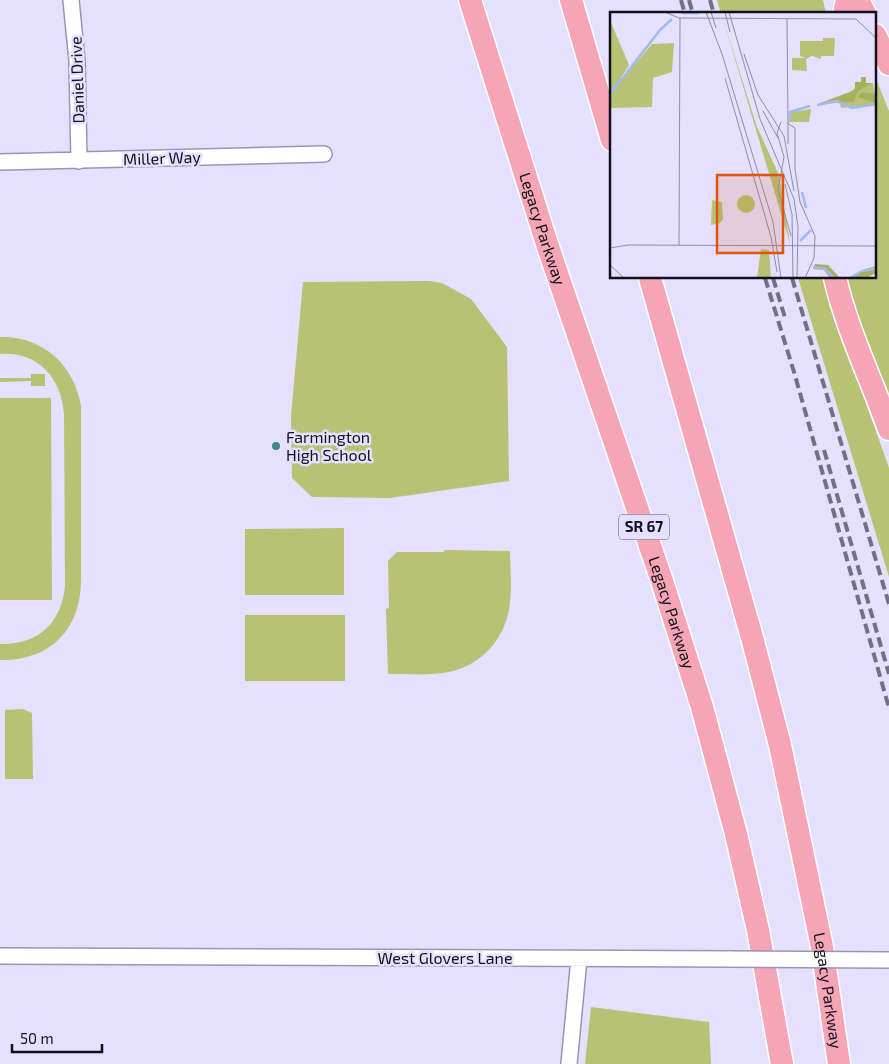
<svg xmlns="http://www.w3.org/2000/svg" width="889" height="1064" font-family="'Exo 2',sans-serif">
	<rect width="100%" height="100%" fill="#e4e0fe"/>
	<path fill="#b7c275" d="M717,0H823L826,14H721Z
		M875,76L889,111V418L842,278H875Z
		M798,278H825L839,327L889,468V577Z
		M429,281L442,283L471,299L507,347L509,481L390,498L312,497L292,478L291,416L303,282Z
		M0,337C42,336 74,364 81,406V582C80,631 49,661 0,660V644C38,645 62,623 65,585L64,413C61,377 37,351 0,354Z
		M31,374H45V386H31V381L0,382V378H31Z
		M0,398H51L52,600H0Z
		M344,528V595H245V529Z
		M444,550L510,551C510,568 512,585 510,601C508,634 485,663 453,671C433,676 409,674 388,674L386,609L389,608L388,561L397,552H444Z
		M245,615H345V681H245Z
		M23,709L32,713L33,779H5V710Z
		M591,1007L709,1022L711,1064H585Z"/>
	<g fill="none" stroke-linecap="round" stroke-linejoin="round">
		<g stroke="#9a95b7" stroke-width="18">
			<path id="minor" d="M71,0L77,61L79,161
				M0,162L324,154
				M0,956L731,959
				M569,1064L579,959"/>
		</g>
		<g stroke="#fff" stroke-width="25">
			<g id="highway">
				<path id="s1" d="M470,0L548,247L662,581L702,707L736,834L758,930L782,1064"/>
				<path d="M571,0L612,140"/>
				<path d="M858,0L865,14"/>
				<path d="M844,14L847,0"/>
				<path d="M875,35L889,64"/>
				<path id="s2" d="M650,278L753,641L780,745L822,947L839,1064"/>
				<path d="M835,278C847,330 871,378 889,429"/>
			</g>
		</g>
		<use href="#minor" stroke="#fff" stroke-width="15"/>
		<use href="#highway" stroke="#f5a5b5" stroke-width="22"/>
		<path stroke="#737085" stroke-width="4" stroke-dasharray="10 5" stroke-linecap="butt" d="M681,0L685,14
			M689,0L693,14
			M710,0L714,14
			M765,278L794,372L889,708
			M773,278L786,321
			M792,278L889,604
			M824,450L889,674"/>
		<g stroke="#9a95b7" stroke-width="18" stroke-linecap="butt">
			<path id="minor-bridge" d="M731,959L889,960"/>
		</g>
		<use href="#minor-bridge" stroke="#fff" stroke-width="15"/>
	</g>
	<circle fill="#408884" stroke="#e4e0fe" stroke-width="2" cx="276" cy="446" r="5"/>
	<g text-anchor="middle" stroke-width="5" stroke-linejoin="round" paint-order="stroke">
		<rect fill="#e4e0fe" stroke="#524e60" stroke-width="1" x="619" y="514.5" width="50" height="25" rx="4"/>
		<g font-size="15" font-weight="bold" fill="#13101d">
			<text x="644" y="532">SR 67</text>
		</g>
		<g font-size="16" fill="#13101d" stroke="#e4e0fe">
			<text transform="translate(77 80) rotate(-92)" y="6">Daniel Drive</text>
			<text transform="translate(162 158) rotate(-2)" y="6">Miller Way</text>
			<text dy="6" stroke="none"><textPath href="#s1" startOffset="240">Legacy Parkway</textPath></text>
			<text dy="6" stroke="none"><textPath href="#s1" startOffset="645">Legacy Parkway</textPath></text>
			<text x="445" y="964">West Glovers Lane</text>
			<text dy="6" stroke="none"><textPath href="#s2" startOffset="735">Legacy Parkway</textPath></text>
		</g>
		<g font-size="16" fill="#13101d" stroke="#e4e0fe" text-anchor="start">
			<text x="286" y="443">Farmington<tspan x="286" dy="18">High School</tspan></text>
		</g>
	</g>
	<g transform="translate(610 12)">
		<rect width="266" height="266" fill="#e4e0fe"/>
		<path d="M113,7L147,115L169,163L180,232ZM0,8L19,53L5,75L42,32L64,31L62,60L43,66L42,95L0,96ZM213,26H225L224,44H211V47L202,44L196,47L197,59L182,58V46H196L190,44V29H213ZM253,71H263L266,92L231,96L229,87ZM201,97L199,110H179L180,100ZM127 192a9 9 0 1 1 18 0a9 9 0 1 1-18 0ZM102,188L112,190L113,207L110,211L101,213ZM151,237L159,238L161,266H147Z" fill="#b7c275"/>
		<path d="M251,65H256V71H262L248,79L244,90L208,92L245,78V70H251ZM252,80L266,82V91L247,85ZM205,252L218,253L230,266H220L214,258L203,257ZM266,254V261L256,266H240L252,258Z" fill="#a6b15c"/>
		<path fill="none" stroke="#9ebbf5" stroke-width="2.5" d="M72,1H89M0,82L50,18L62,7M207,93L227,89L242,96L267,92M180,109V100L200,94M192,180L196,196M190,229L201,218M203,255L215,257L224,266M240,266L252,259L267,256"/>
		<path fill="none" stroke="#908da4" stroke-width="1" d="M55,0L69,6L246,7L267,27M96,0L112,42L163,210L171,266M101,0L106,16M115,0L120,20M119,0L150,107L184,187L188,215L187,266M177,7L178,111M134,42L148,83M115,66L161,225L167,260M148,83L174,124L184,179M153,99L168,126M171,110L167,121L174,145L168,178L181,224M177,111L185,116V157L190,190L205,224L204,246L195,266M178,111V132M175,172L182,202L183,266M69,233L70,6M0,236L18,233L267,234M0,253L14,266"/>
		<path fill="#dd550d" fill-opacity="0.15" stroke="#dd550d" stroke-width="2.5" d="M107,163H173V241H107Z"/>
		<rect width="266" height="266" fill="none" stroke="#13101d" stroke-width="2.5"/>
	</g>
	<path d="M12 1044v8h90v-8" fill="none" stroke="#13101d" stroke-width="2.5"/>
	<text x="20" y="1044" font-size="15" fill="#13101d" stroke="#e4e0fe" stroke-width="4" paint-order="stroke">50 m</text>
</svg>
